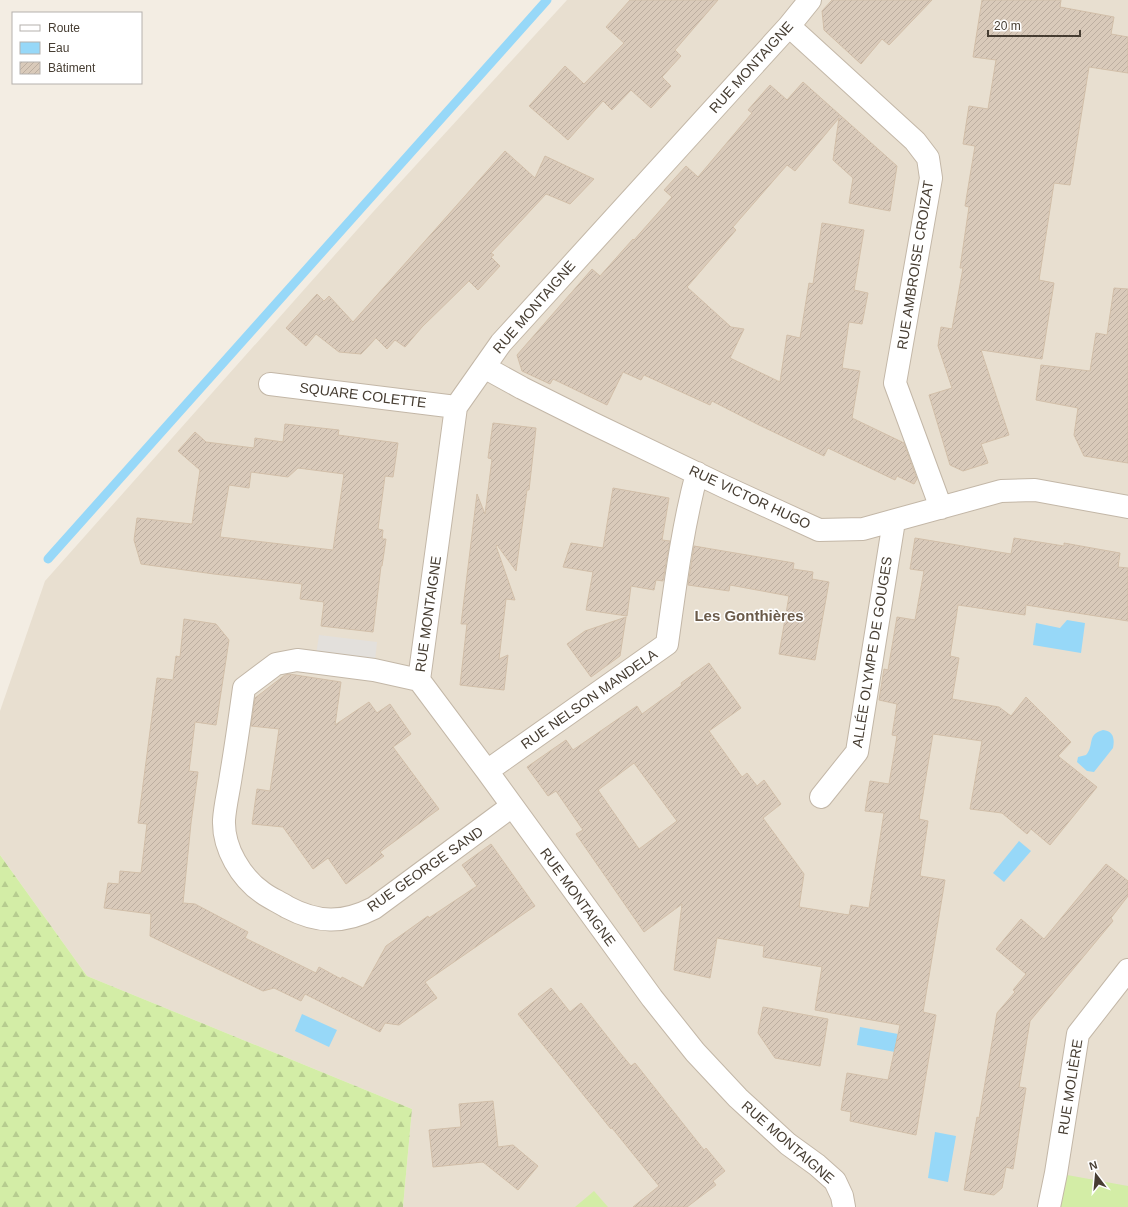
<svg xmlns="http://www.w3.org/2000/svg" width="1128" height="1207" font-family="Helvetica,sans-serif">
	<defs>
		<pattern id="forest-firs" width="22" height="20" patternUnits="userSpaceOnUse"><rect width="22" height="20" fill="#d3eda6"/><path d="M5 1l3.5 6h-7zM16 11l3.5 6h-7z" fill="#b6cc8f"/></pattern>
		<pattern id="building-hatch" width="6" height="6" patternUnits="userSpaceOnUse"><rect width="6" height="6" fill="#d9caba"/><path d="M-1 1l2-2M0 6l6-6M5 7l2-2" fill="none" stroke="#bcaea0"/></pattern>
	</defs>
	<rect width="100%" height="100%" fill="#f3ede3"/>
	<path fill="#e8dfd0" d="M567,0H1128V1207H403L412,1109L87,976L0,855V711L45,581L373,212Z"/>
	<path fill="#d3eda6" d="M1056,1173L1128,1186V1207H1049Z
		M594,1191L608,1207H575Z"/>
	<path fill="url(#forest-firs)" d="M0,855L87,976L412,1109L403,1207H0Z"/>
	<path fill="#e3e0dc" d="M319,635L377,642L374,670L315,662Z"/>
	<path fill="#97d8f8" d="M1067,620L1085,623L1081,653L1033,645L1036,623L1060,628Z
		M1103,730C1113,731 1115,738 1113,748L1094,772L1087,771L1077,762L1078,757L1086,755C1095,745 1086,735 1103,730Z
		M1019,841L1031,851L1004,882L993,873Z
		M302,1014L337,1030L329,1047L295,1031Z
		M860,1027L898,1034L895,1052L857,1045Z
		M935,1132L956,1136L948,1182L928,1178Z"/>
	<g fill="none" stroke-linecap="round" stroke-linejoin="round">
		<path stroke="#97d8f8" stroke-width="9" d="M48,559L547,0"/>
	</g>
	<path fill="url(#building-hatch)" stroke="#d2bfa9" fill-rule="evenodd" d="M630,0H718L675,50L681,56L662,77L671,86L651,108L631,90L612,110L603,101L568,140L529,106L565,66L584,84L624,43L606,27Z
		M832,0H932L889,45L882,39L861,64L824,30L822,11Z
		M982,0H1061L1060,7L1114,17L1111,34L1128,37V73L1089,67L1070,185L1054,183L1039,280L1054,283L1042,359L981,350L1009,435L981,444L988,463L963,471L950,465L929,395L952,388L938,346L941,327L952,329L963,268H960L969,207L965,206L975,146L963,144L969,106L988,109L996,60L973,57Z
		M803,82L897,166L890,211L849,203L853,178L833,160L839,118L795,171L787,165L733,227L736,230L687,287L731,327L744,329L730,358L780,382L787,335L800,338L809,283L813,284L822,223L864,230L854,290L868,293L862,324L849,322L842,368L860,371L852,418L904,443L917,479L914,484L897,476L895,480L828,448L824,456L759,425L712,401L710,405L644,375L641,380L623,372L607,405L553,379L550,384L522,371L517,355L592,269L600,276L633,239L634,240L672,197L664,190L686,166L698,177L752,113L748,110L770,85L787,100Z
		M505,151L535,178L545,156L594,179L570,204L546,194L491,253L494,255L491,257L500,266L478,290L469,281L422,327L405,347L395,340L387,349L376,338L361,354L339,352L316,334L306,346L286,328L317,294L324,301L329,296L353,322Z
		M1114,288L1128,289V463L1084,456L1074,435L1078,408L1036,400L1041,365L1090,371L1096,333L1107,335Z
		M493,423L536,428L529,490H527L516,571L497,545L496,546L515,600L506,599L499,659L508,655L504,690L460,685L467,624H461L477,494L485,514L492,459L488,458Z
		M285,424L339,430L338,435L398,443L393,477L385,476L378,529L383,530L382,539H386L382,566H381L373,632L321,626L324,602L300,599L302,584L214,574L141,564L134,540L137,518L192,524L200,470L178,451L195,432L206,442L254,448L255,438L283,442ZM298,468L344,474L333,550L220,537L229,485L249,488L251,472L288,477Z
		M613,488L669,498L662,540L670,541L663,581L656,580L654,590L631,586L627,616L586,610L593,572L563,567L571,543L603,548Z
		M915,538L1011,554L1014,538L1064,546V543L1120,553L1118,567L1128,568V621L1026,605L1025,615L958,605L950,656L959,658L952,699L999,707L1011,716L1026,697L1071,742L1058,756L1097,787L1050,845L1031,829L1027,834L1002,813L970,809L982,741L933,734L919,819L928,821L920,876L945,880L923,1012L936,1015L916,1135L850,1121L851,1112L841,1110L847,1073L888,1080L900,1025L815,1010L822,967L763,957L764,946L717,938L710,978L674,970L682,904L644,932L576,834L583,830L556,791L548,796L527,767L566,740L573,750L637,706L642,714L682,685L681,683L709,663L741,708L709,731L742,777L747,773L757,786L764,780L781,804L763,818L804,874L799,907L849,915L851,905L869,908L884,813L865,811L870,781L889,784L897,736L892,735L897,704L879,700L884,669L888,670L897,617L915,620L924,571L910,569ZM634,763L677,821L639,849L598,790Z
		M694,546L794,563L793,569L813,572L812,579L829,582L815,660L779,654L789,596L730,585L729,591L688,585Z
		M626,617L620,656L591,677L567,644L585,631Z
		M184,619L216,624L229,640L216,725L195,722L189,771L198,772L191,823L183,903L195,904L248,932L245,938L316,973L319,967L341,979L342,977L363,988L386,946L428,916L429,918L477,886L462,865L491,844L535,906L425,982L437,998L399,1025L385,1023L380,1032L305,994L301,1001L274,988L263,991L150,936L151,914L104,908L108,883L119,884L120,871L141,873L147,824L138,823L157,678L173,680L176,656L180,657Z
		M289,674L341,682L335,725L369,702L377,713L390,704L411,734L393,747L439,809L380,852L384,856L346,884L328,858L313,869L283,827L252,824L257,789L270,791L279,729L251,726L255,698L285,675Z
		M1106,864L1128,881V896L1111,918L1113,921L1030,1021L1019,1087L1026,1088L1013,1169L1006,1167L1002,1188L994,1195L964,1190L977,1117L979,1118L997,1013L1015,992L1013,990L1026,974L996,949L1021,919L1044,939Z
		M551,988L570,1012L581,1003L621,1054L631,1066L635,1063L704,1150L706,1148L725,1171L713,1181L716,1185L687,1207H633L659,1186L612,1128L611,1129L518,1014Z
		M763,1007L828,1019L820,1066L775,1058L758,1033Z
		M493,1101L498,1147L513,1145L538,1166L518,1190L483,1162L433,1167L429,1130L461,1127L459,1104Z"/>
	<g fill="none" stroke-linecap="round" stroke-linejoin="round">
		<g stroke="#c3b7a7" stroke-width="24">
			<path id="minor" d="M810,0L789,26L501,343L456,407L419,680L487,771L652,998L695,1052L738,1098L788,1144L817,1165L835,1181L842,1196L844,1207
				M789,26L915,141L928,158L931,178L895,383L941,508
				M484,367L522,388L592,423L725,487L819,530L863,529L1001,491L1035,490L1128,507
				M270,384L456,407
				M419,680L374,670L297,660L276,664L244,688C240,717 236,746 231,775C229,790 225,805 224,820C223,848 241,878 263,893C270,898 279,902 287,907C317,923 343,924 374,908L512,806
				M487,771L667,644C675,587 682,529 697,473
				M821,797L857,752L894,521
				M1049,1207L1056,1173L1078,1034L1128,970"/>
		</g>
		<use href="#minor" stroke="#fff" stroke-width="22"/>
	</g>
	<g text-anchor="middle" stroke-width="3" stroke-linejoin="round" paint-order="stroke">
		<g font-size="14" fill="#463d32" stroke="#fff">
			<text transform="translate(751 67) rotate(-48)" y="5">RUE MONTAIGNE</text>
			<text transform="translate(915 265) rotate(-81)" y="5">RUE AMBROISE CROIZAT</text>
			<text transform="translate(534 307) rotate(-49)" y="5">RUE MONTAIGNE</text>
			<text transform="translate(363 395) rotate(7)" y="5">SQUARE COLETTE</text>
			<text transform="translate(750 497) rotate(25)" y="5">RUE VICTOR HUGO</text>
			<text transform="translate(428 614) rotate(-82)" y="5">RUE MONTAIGNE</text>
			<text transform="translate(872 652) rotate(-81)" y="5">ALLÉE OLYMPE DE GOUGES</text>
			<text transform="translate(589 699) rotate(-35)" y="5">RUE NELSON MANDELA</text>
			<text transform="translate(425 869) rotate(-35)" y="5">RUE GEORGE SAND</text>
			<text transform="translate(578 897) rotate(54)" y="5">RUE MONTAIGNE</text>
			<text transform="translate(1070 1087) rotate(-81)" y="5">RUE MOLIÈRE</text>
			<text transform="translate(788 1142) rotate(41)" y="5">RUE MONTAIGNE</text>
		</g>
		<g font-size="15" font-weight="bold" fill="#6a5a49" stroke="#fff">
			<text x="749" y="621">Les Gonthières</text>
		</g>
	</g>
	<rect x="12" y="12" width="130" height="72" fill="#ffffff" stroke="#b5b1ad"/>
	<rect x="20" y="25" width="20" height="6" fill="#ffffff" stroke="#b5b1ad"/>
	<text x="48" y="32" font-size="12" fill="#463d32">Route</text>
	<rect x="20" y="42" width="20" height="12" fill="#97d8f8" stroke="#b5b1ad"/>
	<text x="48" y="52" font-size="12" fill="#463d32">Eau</text>
	<rect x="20" y="62" width="20" height="12" fill="url(#building-hatch)" stroke="#b5b1ad"/>
	<text x="48" y="72" font-size="12" fill="#463d32">Bâtiment</text>
	<g transform="translate(1096 1175) rotate(344)" stroke="#ffffff" stroke-width="3" paint-order="stroke">
	<path d="M0-3L7 15L0 10L-7 15Z" fill="#463d32"/>
	<text y="-6" font-size="11" font-weight="bold" text-anchor="middle" fill="#463d32">N</text>
	</g>
	<path d="M988 30v6h92v-6" fill="none" stroke="#463d32" stroke-width="2"/>
	<text x="994" y="30" font-size="12" fill="#463d32" stroke="#ffffff" stroke-width="3" paint-order="stroke">20 m</text>
</svg>
